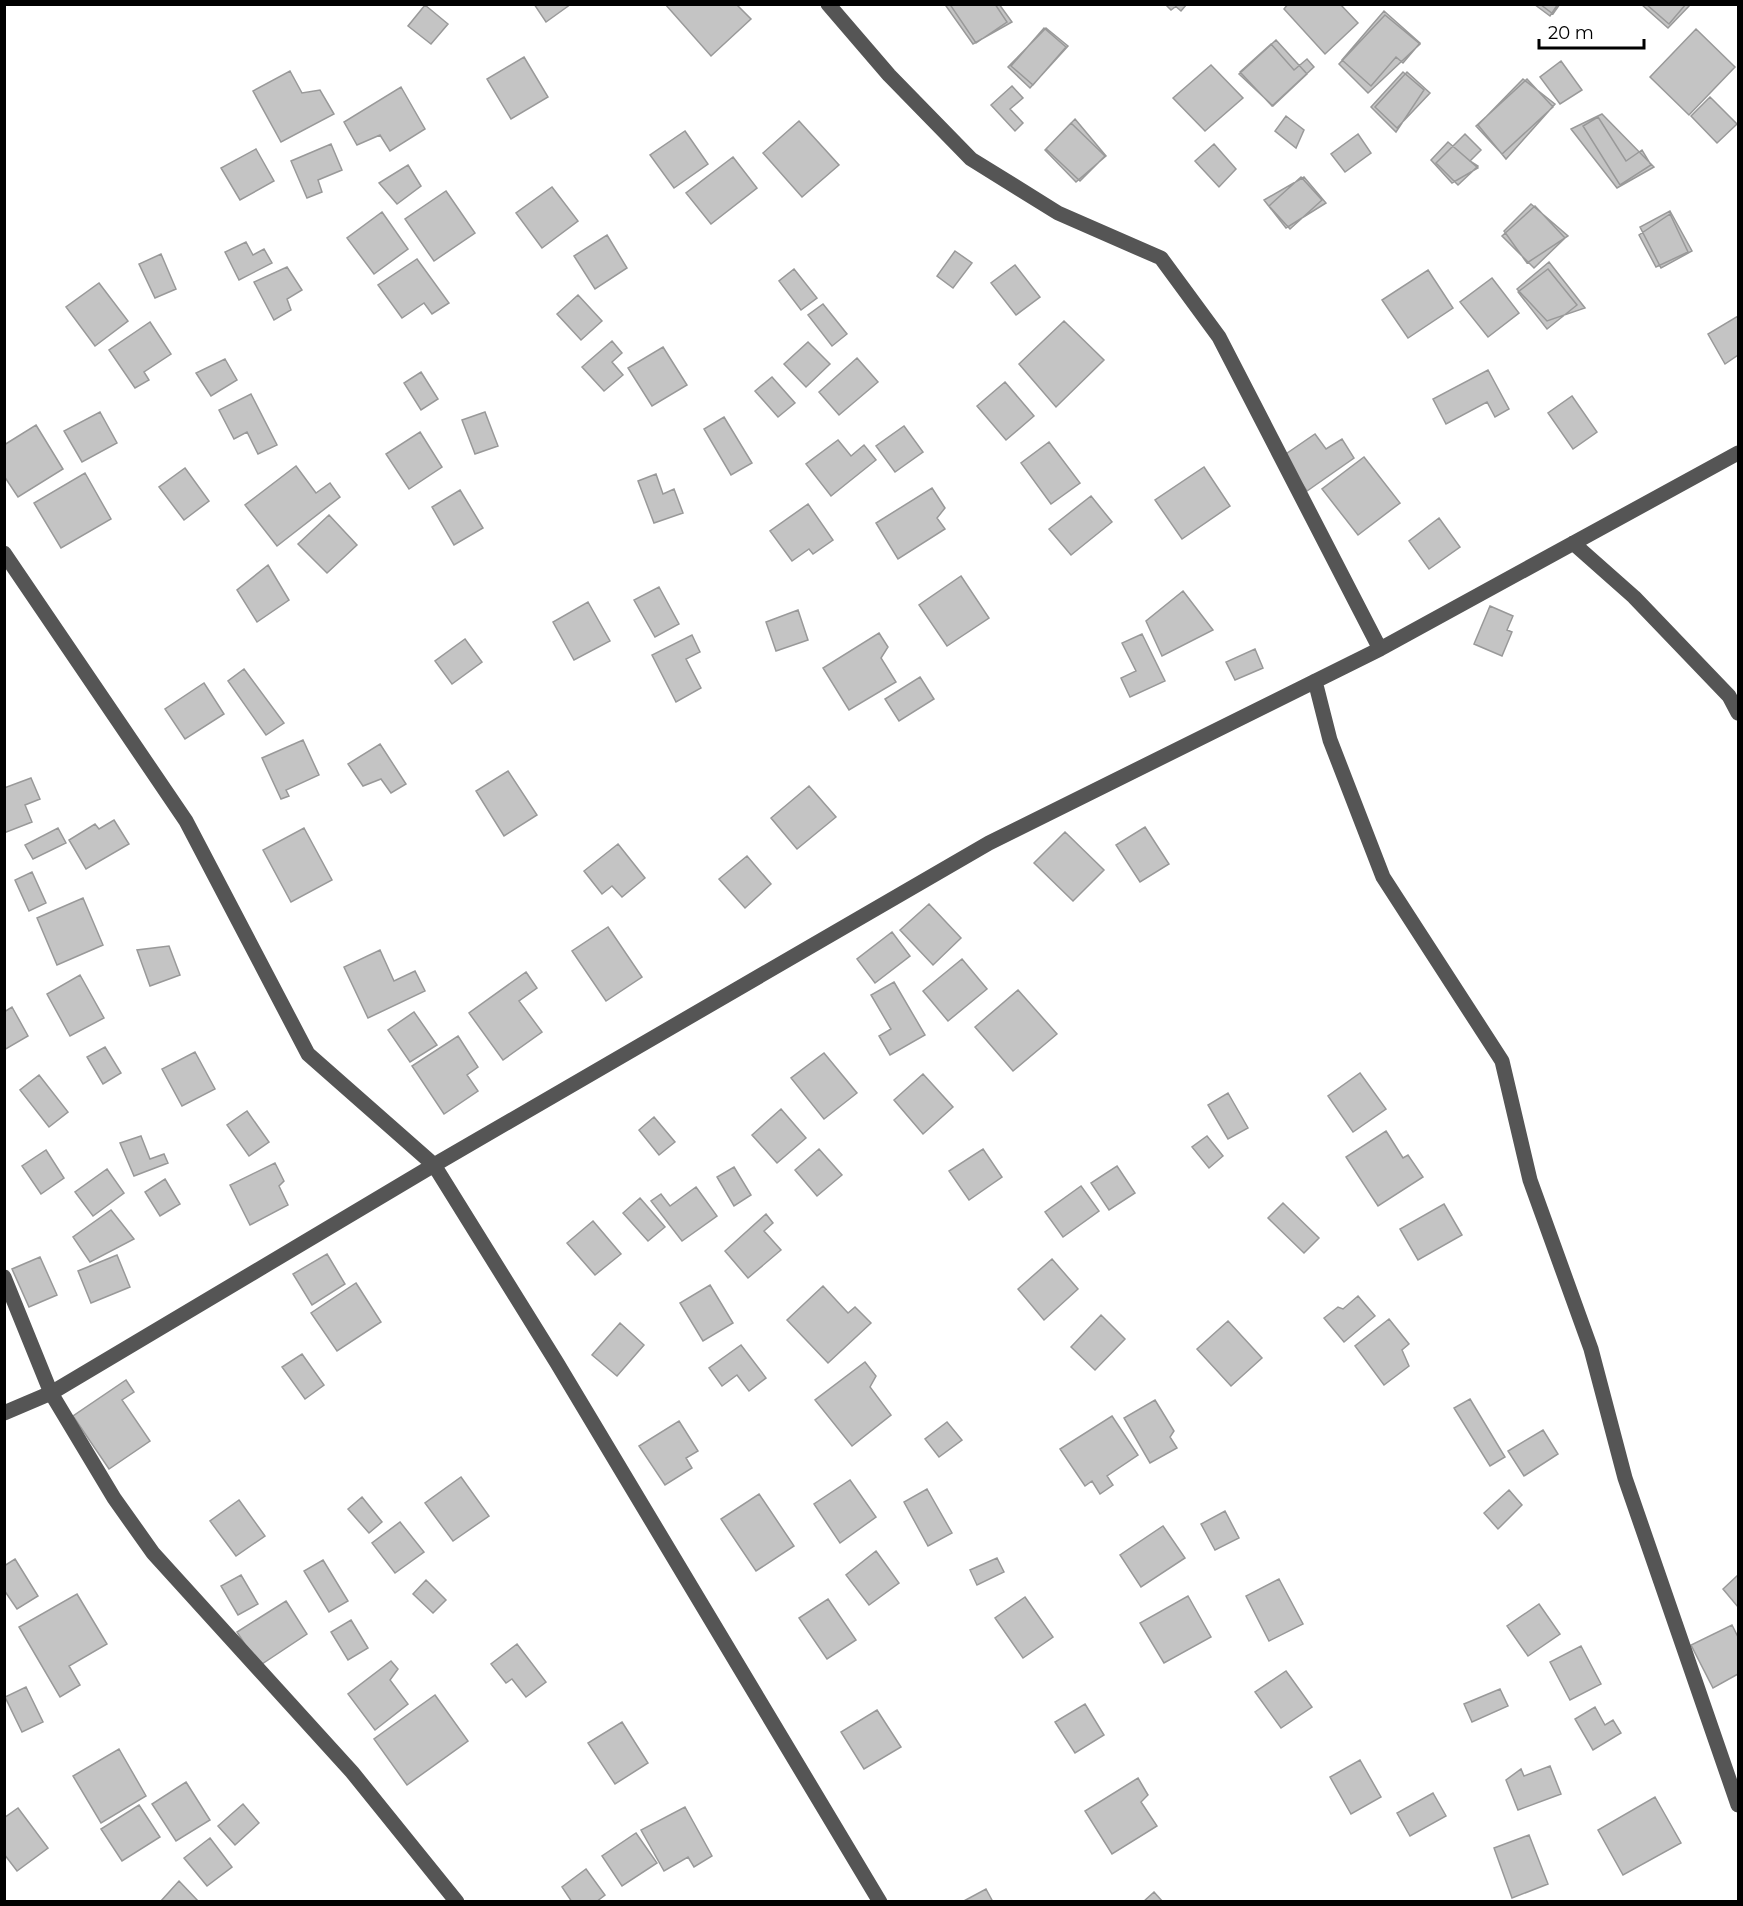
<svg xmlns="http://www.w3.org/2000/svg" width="1743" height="1906" font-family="Montserrat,sans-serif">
	<rect width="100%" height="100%" fill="#fff"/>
	<path fill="#c4c4c4" stroke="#999" stroke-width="1.5" d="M534,4H571L546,22Z
		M665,4H736L751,19L711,56Z
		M947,4H999L1012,22L973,44L946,6Z
		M954,4H995L1007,22L976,43L951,6Z
		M1165,4H1179L1171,10Z
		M1173,4H1187L1181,11Z
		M1288,4H1340L1358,23L1325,54L1284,9Z
		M1534,4H1558L1550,16Z
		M1540,4H1560L1553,14Z
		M1641,4H1691L1668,28Z
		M1646,4H1686L1669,24Z
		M425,5L448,24L431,44L408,26Z
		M1384,11L1420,43L1403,63L1396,57L1371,86L1342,60Z
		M1385,15L1420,44L1368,93L1339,64Z
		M1044,28L1066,47L1033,85L1011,66Z
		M1046,28L1068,46L1030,88L1008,67Z
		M1696,29L1735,67L1689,115L1650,77Z
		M1276,40L1307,74L1273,106L1239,74Z
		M1271,44L1294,70L1307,59L1314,67L1272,106L1240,72Z
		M524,57L548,97L511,119L487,79Z
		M1561,61L1582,90L1560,104L1540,77Z
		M1211,65L1243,98L1205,131L1173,98Z
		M290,71L302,93L320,90L334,114L281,142L253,91Z
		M1403,72L1424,90L1396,132L1371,107Z
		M1407,72L1430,93L1397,128L1375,107Z
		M1523,79L1555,104L1506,159L1478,125Z
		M1527,79L1553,107L1502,154L1476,126Z
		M1012,86L1023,98L1010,109L1023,123L1015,131L991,105Z
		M401,87L425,129L390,151L380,135L357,145L344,122Z
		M1710,97L1737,124L1717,143L1691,116Z
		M1602,114L1654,167L1617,188L1571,129Z
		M1286,116L1304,130L1296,148L1275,131Z
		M1598,117L1626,161L1642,150L1651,165L1620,185L1583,126Z
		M1075,119L1106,156L1076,182L1045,150Z
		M799,121L839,165L802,197L763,153Z
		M1071,123L1105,156L1080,181L1046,149Z
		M685,131L708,164L674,188L650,155Z
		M1358,134L1371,153L1345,172L1331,154Z
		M1465,134L1481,150L1470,161L1478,166L1458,185L1436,163Z
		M1448,142L1478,168L1452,183L1431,160Z
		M331,144L342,170L318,180L322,192L307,198L291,161Z
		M1214,144L1236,169L1219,187L1195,161Z
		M256,149L274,181L240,200L221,168Z
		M733,157L757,188L711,224L686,193Z
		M408,165L421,186L397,204L379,183Z
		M1301,177L1322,200L1290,229L1269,206Z
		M1304,177L1326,203L1286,228L1264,200Z
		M552,187L578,221L542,248L516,213Z
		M446,191L475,233L434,261L405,219Z
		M1531,204L1568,236L1527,263L1504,231Z
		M1535,206L1565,238L1534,268L1502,236Z
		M1670,211L1692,251L1661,268L1640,227Z
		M382,212L408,249L374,274L347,238Z
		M1670,214L1688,252L1656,267L1639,235Z
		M607,235L627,268L595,289L574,256Z
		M246,242L253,255L264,249L272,263L239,280L225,252Z
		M955,251L972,263L953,288L937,276Z
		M161,254L176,289L155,298L139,264Z
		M417,259L449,303L432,314L424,303L402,318L378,285Z
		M1549,262L1585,308L1547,321L1517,289Z
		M1015,265L1040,297L1016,315L991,283Z
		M287,267L302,290L287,299L291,310L274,320L254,282Z
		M794,269L817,298L801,310L779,281Z
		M1548,269L1577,305L1547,329L1518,292Z
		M1428,270L1453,308L1408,338L1382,300Z
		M1492,278L1519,313L1488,337L1460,302Z
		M99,283L128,321L95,346L66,307Z
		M578,295L602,321L581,340L557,314Z
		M823,304L847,334L832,346L808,315Z
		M1738,316V355L1725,364L1708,334Z
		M1064,321L1104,360L1056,407L1019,364Z
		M150,322L171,354L144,372L149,380L135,388L109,350Z
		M612,341L622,353L612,362L623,375L604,391L582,367Z
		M808,342L830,364L806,387L784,364Z
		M663,347L687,385L652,406L628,368Z
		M857,358L878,382L839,415L819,392Z
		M225,359L237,380L211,396L196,373Z
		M1488,370L1509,409L1495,417L1487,402L1446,424L1433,399Z
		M421,372L438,399L421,410L404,383Z
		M772,377L795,403L778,417L755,391Z
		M1005,382L1034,416L1006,440L977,406Z
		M251,394L277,445L258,454L247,432L234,439L219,410Z
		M1572,396L1597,432L1573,449L1548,413Z
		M100,412L117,443L82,462L64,431Z
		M485,412L498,446L475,454L462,420Z
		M724,417L752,463L731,475L704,429Z
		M36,425L63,469L18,497L4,476V445Z
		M904,426L923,452L895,472L876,446Z
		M420,432L442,467L409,489L386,454Z
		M1315,434L1326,449L1342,439L1354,458L1307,491L1283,456Z
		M838,440L851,456L864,445L876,460L831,496L806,464Z
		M1049,442L1080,483L1051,504L1021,463Z
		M1364,457L1400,503L1358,535L1322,489Z
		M296,466L316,493L330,483L340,497L277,546L245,505Z
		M1204,467L1230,506L1182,539L1155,500Z
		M185,468L209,501L184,520L159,487Z
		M85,473L111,519L61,548L34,503Z
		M656,474L663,494L674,489L683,513L654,523L638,481Z
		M932,488L945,508L937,518L945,529L898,559L876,523Z
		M460,490L483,528L454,545L432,507Z
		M1091,496L1112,522L1071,555L1049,529Z
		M808,504L833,540L813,554L809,549L792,561L770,531Z
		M329,515L357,545L327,573L298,544Z
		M1439,518L1460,547L1429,569L1409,541Z
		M268,565L289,600L257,622L237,590Z
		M961,576L989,618L947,646L919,605Z
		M659,587L679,624L655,637L634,600Z
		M1183,591L1213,630L1162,656L1146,621Z
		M588,602L610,641L574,660L553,622Z
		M1490,606L1513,616L1507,630L1512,632L1502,656L1474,644Z
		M798,610L808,640L776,651L766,622Z
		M879,633L888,647L881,658L896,682L849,710L823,668Z
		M1142,634L1165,681L1130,697L1121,678L1136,671L1122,643Z
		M692,635L700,652L686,659L701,688L676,702L652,655Z
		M465,639L482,662L452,684L435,661Z
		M1255,649L1263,668L1235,680L1226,662Z
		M244,669L284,723L266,735L228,681Z
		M920,677L934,699L899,721L885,699Z
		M204,683L224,714L185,739L165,709Z
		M303,740L319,775L286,790L289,796L281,799L262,758Z
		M380,744L406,784L391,793L381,779L363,786L348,764Z
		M508,771L537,815L504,836L476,791Z
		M31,778L40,799L25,805L32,822L4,833V788Z
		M809,786L836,817L797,849L771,818Z
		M114,820L129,844L86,869L69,840L95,824L99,829Z
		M1145,827L1169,864L1140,882L1116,845Z
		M58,828L66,843L33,859L25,845Z
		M304,828L332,880L291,902L263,850Z
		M1065,832L1104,870L1073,901L1034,863Z
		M618,844L645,878L622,897L612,886L602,894L584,871Z
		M747,856L771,884L745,908L719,879Z
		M32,872L46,903L29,911L15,880Z
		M83,898L103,945L57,965L37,918Z
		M929,904L961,938L933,965L900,930Z
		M608,927L642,977L606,1001L572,951Z
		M892,932L910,956L875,983L857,959Z
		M169,946L180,975L150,986L137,950Z
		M380,950L394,981L415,971L425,991L368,1018L344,967Z
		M962,959L987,989L948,1021L923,991Z
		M526,972L537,988L519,1001L542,1032L503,1060L469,1013Z
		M80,975L104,1018L70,1036L47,994Z
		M894,982L925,1035L890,1055L879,1036L891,1029L871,995Z
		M1018,990L1057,1034L1013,1071L975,1027Z
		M12,1007L28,1036L4,1050V1012Z
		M414,1012L437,1045L410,1062L388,1030Z
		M458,1036L478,1067L467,1075L478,1091L444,1114L412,1066Z
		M105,1047L121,1073L103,1084L87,1057Z
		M195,1052L215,1089L182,1106L162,1069Z
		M824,1053L857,1093L824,1119L791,1078Z
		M1360,1073L1386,1109L1353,1132L1328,1096Z
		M923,1074L953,1107L923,1134L894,1100Z
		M39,1075L68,1112L49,1127L20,1090Z
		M1228,1093L1248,1128L1228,1139L1208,1105Z
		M781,1109L806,1138L777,1163L752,1135Z
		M247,1111L269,1142L249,1156L227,1125Z
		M654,1117L675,1142L659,1155L639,1130Z
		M1386,1131L1403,1158L1408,1155L1423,1177L1378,1206L1346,1157Z
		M141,1136L150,1159L164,1154L168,1163L134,1176L120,1143Z
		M1207,1136L1223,1156L1209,1168L1192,1147Z
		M819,1149L842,1175L817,1196L795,1170Z
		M983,1149L1002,1177L969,1200L949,1171Z
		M46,1150L64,1178L41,1194L22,1166Z
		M275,1163L284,1181L279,1186L288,1205L250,1225L230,1185Z
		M1117,1166L1135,1193L1109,1210L1091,1183Z
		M734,1167L751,1195L734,1206L717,1177Z
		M107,1169L124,1193L93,1216L75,1192Z
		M165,1179L180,1204L160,1216L145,1192Z
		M1081,1186L1099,1211L1063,1237L1045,1212Z
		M696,1187L717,1216L682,1241L651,1201L661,1194L670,1206Z
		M640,1198L665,1227L648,1241L623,1213Z
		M1283,1203L1319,1238L1304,1253L1268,1218Z
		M1444,1204L1462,1235L1418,1260L1400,1229Z
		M111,1210L134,1239L90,1262L73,1237Z
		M766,1214L773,1223L764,1231L781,1250L748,1278L725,1251Z
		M593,1221L621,1254L595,1275L567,1243Z
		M327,1254L345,1284L312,1305L293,1274Z
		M117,1255L130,1287L91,1303L78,1271Z
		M40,1257L57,1295L29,1307L12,1269Z
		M1052,1259L1078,1289L1044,1320L1018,1289Z
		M356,1283L381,1322L337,1351L311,1313Z
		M710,1285L733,1323L703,1341L680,1303Z
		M823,1286L848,1313L855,1307L871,1323L828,1363L787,1320Z
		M1358,1296L1375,1316L1344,1342L1324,1318L1338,1307L1343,1309Z
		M1101,1315L1125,1339L1095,1370L1071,1347Z
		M1389,1319L1409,1344L1402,1350L1409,1366L1384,1385L1355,1346Z
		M1228,1321L1262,1358L1231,1386L1197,1349Z
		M620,1323L644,1345L617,1376L592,1355Z
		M741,1345L766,1378L749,1391L737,1375L722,1386L709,1368Z
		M302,1354L324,1385L305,1399L282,1367Z
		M865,1362L876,1376L870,1387L891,1415L852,1446L815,1400Z
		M126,1380L134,1392L122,1400L150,1441L109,1469L73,1416Z
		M1470,1399L1505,1457L1490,1466L1454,1408Z
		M1155,1400L1174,1431L1170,1437L1177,1448L1150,1463L1124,1418Z
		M1112,1416L1138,1455L1107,1476L1113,1485L1100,1494L1092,1481L1085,1486L1060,1449Z
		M679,1421L698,1451L686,1458L692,1468L665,1485L639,1446Z
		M947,1422L962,1440L939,1457L925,1439Z
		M1543,1430L1558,1454L1524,1476L1508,1451Z
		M461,1477L489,1516L453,1541L425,1503Z
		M850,1480L876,1517L840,1543L814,1504Z
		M927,1489L952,1533L928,1546L904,1502Z
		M1509,1490L1522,1505L1498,1529L1484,1513Z
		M759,1494L794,1546L756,1571L721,1519Z
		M362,1497L382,1522L369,1533L348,1509Z
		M239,1500L265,1536L236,1556L210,1521Z
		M1225,1511L1239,1538L1215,1550L1201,1524Z
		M400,1522L424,1552L395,1573L372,1543Z
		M1163,1526L1185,1558L1141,1587L1120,1555Z
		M876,1551L899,1583L869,1605L846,1575Z
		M997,1558L1004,1572L977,1585L970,1570Z
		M15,1559L38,1596L17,1609L4,1590V1566Z
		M323,1560L348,1601L329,1612L304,1571Z
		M241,1575L258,1604L238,1615L221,1586Z
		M1738,1575V1607L1723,1589Z
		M1279,1579L1303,1624L1269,1641L1246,1596Z
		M426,1580L446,1600L433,1613L413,1594Z
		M77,1594L107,1644L69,1666L80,1685L60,1697L19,1627Z
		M1188,1596L1211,1637L1164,1663L1140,1623Z
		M1025,1597L1053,1637L1023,1658L995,1618Z
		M828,1599L856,1640L827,1659L799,1618Z
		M286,1601L307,1634L259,1666L237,1632Z
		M1539,1604L1560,1634L1528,1656L1507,1626Z
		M351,1620L368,1648L348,1660L331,1632Z
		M1732,1625L1738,1637V1674L1713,1688L1691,1645Z
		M517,1644L546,1682L526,1697L512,1679L506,1683L491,1664Z
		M1581,1646L1601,1684L1570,1700L1550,1662Z
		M391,1661L398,1669L390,1680L408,1704L375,1730L348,1694Z
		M1286,1671L1312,1707L1281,1728L1255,1692Z
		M26,1687L43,1722L22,1732L5,1697Z
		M1500,1689L1508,1706L1472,1722L1464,1704Z
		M435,1695L468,1741L407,1785L374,1739Z
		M1085,1704L1104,1735L1075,1753L1055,1722Z
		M1595,1707L1605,1725L1613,1720L1621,1733L1593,1750L1575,1719Z
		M877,1710L901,1747L864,1769L841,1732Z
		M622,1722L648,1763L615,1784L588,1743Z
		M119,1749L146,1796L101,1823L73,1776Z
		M1360,1760L1381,1797L1351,1814L1330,1777Z
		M1550,1766L1561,1794L1518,1810L1506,1780L1521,1769L1524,1776Z
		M1138,1778L1148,1795L1141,1802L1157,1826L1112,1854L1085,1811Z
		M186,1782L210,1820L176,1841L152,1804Z
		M1433,1793L1446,1816L1410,1836L1397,1813Z
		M1655,1797L1681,1843L1623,1875L1598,1830Z
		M243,1804L259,1823L235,1845L218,1826Z
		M139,1805L160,1837L122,1861L101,1829Z
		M685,1807L712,1856L694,1867L688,1857L664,1871L641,1830Z
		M18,1808L48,1848L17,1871L4,1854V1818Z
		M636,1833L657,1863L622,1886L602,1856Z
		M1529,1835L1548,1884L1512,1898L1494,1848Z
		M210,1838L232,1867L207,1886L184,1858Z
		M586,1869L605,1895L596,1902H572L562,1887Z
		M179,1881L199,1902H160Z
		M986,1889L993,1902H962Z
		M1154,1892L1163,1902H1143Z"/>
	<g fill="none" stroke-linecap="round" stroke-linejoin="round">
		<path stroke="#555" stroke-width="15" d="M828,4L889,75L971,159L1058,213L1161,258L1219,337L1380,649
			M1573,543L1634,597L1729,696L1738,713
			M4,553L186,821L308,1054L434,1165L557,1363L880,1902
			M1315,681L1330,740L1383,877L1502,1061L1530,1180L1591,1349L1625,1478L1738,1805
			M4,1277L51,1393L114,1498L153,1553L352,1772L457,1902
			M4,1413L51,1393L434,1165L989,843L1380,649L1738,453"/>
	</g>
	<rect width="1743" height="1906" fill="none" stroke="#000000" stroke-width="12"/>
	<path d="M1539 39v9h105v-9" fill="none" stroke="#000000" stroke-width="3"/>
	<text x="1548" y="39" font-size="18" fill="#000000" stroke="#ffffff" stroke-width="4.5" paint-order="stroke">20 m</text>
</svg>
